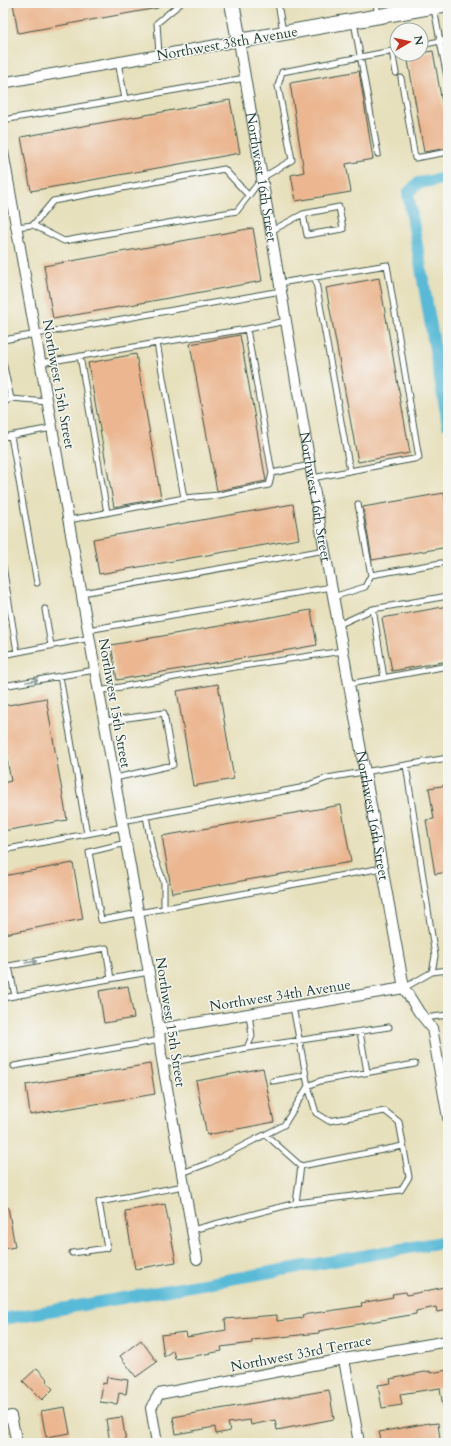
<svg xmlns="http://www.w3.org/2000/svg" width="451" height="1446" font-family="Cardo,serif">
	<rect width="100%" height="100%" fill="#f6f6f2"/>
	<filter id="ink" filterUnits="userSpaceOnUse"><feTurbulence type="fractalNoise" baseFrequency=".025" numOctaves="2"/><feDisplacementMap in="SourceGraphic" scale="8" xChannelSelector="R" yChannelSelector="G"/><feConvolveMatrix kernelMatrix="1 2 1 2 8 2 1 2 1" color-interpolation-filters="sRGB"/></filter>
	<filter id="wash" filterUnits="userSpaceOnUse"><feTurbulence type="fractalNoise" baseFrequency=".012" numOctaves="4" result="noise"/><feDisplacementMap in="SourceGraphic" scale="16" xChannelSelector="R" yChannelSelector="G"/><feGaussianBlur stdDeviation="0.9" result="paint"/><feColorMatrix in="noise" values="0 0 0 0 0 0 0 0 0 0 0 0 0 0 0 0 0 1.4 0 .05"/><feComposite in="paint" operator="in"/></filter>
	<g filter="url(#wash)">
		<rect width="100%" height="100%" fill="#e7e0bc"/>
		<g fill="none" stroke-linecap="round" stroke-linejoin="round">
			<path stroke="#58bad7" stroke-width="12" d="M448,178L418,183L408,193L448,425
				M3,1319L448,1241"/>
		</g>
		<g id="blocks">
			<path fill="#ebb690" d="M13,3H158V8L18,33Z
				M433,51L448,137V148L424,152L407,55Z
				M359,71L373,159L346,164L351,192L296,201L291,175L304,172L290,83Z
				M230,100L240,153L31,191L21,137Z
				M253,228L262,281L53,319L44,266Z
				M379,278L410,453L358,462L326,288Z
				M240,335L266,481L217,491L190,344Z
				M136,354L161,498L114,507L88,363Z
				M444,493L448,516V547L372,560L363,507Z
				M293,504L299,539L99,574L93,539Z
				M448,606V661L392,671L382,618Z
				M311,610L317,645L117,680L111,645Z
				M218,684L234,779L193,786L177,691Z
				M46,698L67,820L3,831V783L11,781L6,754H3V706Z
				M448,785V872L435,874L426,820L434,819L429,788Z
				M341,805L351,862L172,893L162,836Z
				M73,863L83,919L4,934L3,876Z
				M128,986L134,1018L104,1023L99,991Z
				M150,1064L155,1094L30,1115L26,1085Z
				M263,1068L274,1122L207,1135L196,1081Z
				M165,1204L176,1262L135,1269L125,1211Z
				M8,1207L15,1247L3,1249V1208Z
				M444,1287L448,1310L437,1312L436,1307L416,1311V1314L319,1331V1333L252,1340V1343L221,1347L222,1351L189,1357L175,1359L173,1350L164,1357L161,1335L186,1332L187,1337L226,1330L225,1319L277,1315V1321L303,1318L302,1315L362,1306L361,1303L393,1297L392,1294L406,1292L407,1295Z
				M141,1340L157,1362L136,1377L120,1356Z
				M37,1368L48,1380L46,1381L53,1389L42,1400L23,1381Z
				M448,1370V1406L443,1407L440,1388L400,1394L402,1405L382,1408L378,1385L391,1383L390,1379L430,1371V1373Z
				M107,1377L128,1380L126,1394L119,1393L117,1404L100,1402L103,1383L106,1384Z
				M329,1390L334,1419L277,1430L275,1420L251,1425L250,1420L228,1423L230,1431L216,1434L215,1427L176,1434L173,1417Z
				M65,1407L70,1433L46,1437L41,1411Z
				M122,1417L126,1442L110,1443L106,1419Z
				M429,1423V1424L438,1423L440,1440L422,1443H382L379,1432Z"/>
		</g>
	</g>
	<g filter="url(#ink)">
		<use href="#blocks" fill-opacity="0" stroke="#3d5548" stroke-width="1"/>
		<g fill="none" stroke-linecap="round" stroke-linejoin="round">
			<g stroke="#3d5548" stroke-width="7">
				<path id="lane" d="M278,3L283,32
					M376,3L378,16
					M399,3L400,12
					M354,22L378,154
					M448,40L440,41L448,82
					M421,45L440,41L434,8
					M392,51L396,73
					M159,55L157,23L181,3
					M118,62L125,99
					M401,78L415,158L448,152
					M3,120L245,78
					M33,225L53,201L224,169L249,196
					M16,227L33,225L64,241L237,211L262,178L292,160L278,86L282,72L397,50
					M271,231L303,214L339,207L343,229L307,235L303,214
					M315,277L350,471
					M280,283L387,265L419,458L312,478
					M286,321L247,329L272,473L310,465
					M3,340L281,291
					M157,343L247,329
					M80,356L107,513
					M3,362L11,399L48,402
					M41,363L157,343L184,498L69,520
					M3,404L11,399
					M11,436L37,583
					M3,437L52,428
					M184,498L219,495L269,485L272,473
					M358,504L371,575
					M3,566L17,652
					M82,593L325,550
					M333,597L365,587L371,575L441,563
					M45,609L51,646
					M338,625L373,609
					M88,630L331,587
					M3,655L90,638
					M60,676L87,834
					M384,678L373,609L448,596
					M349,684L448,666
					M3,686L95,670
					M99,691L202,672L343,651
					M105,721L164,713L173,765L115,778
					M406,765L448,758
					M146,816L153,854L164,882V909
					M122,821L300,788L327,778L406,765L435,956L432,972
					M126,843L89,852L101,920L382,868
					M3,850L123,827
					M404,988L432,972L448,970
					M15,996L9,966L106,948L111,979
					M3,998L149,972
					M424,1018L448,1015
					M360,1032L367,1072
					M247,1048L389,1027
					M163,1064L247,1048L252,1036L249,1014
					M14,1066L160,1040
					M273,1081L306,1075
					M266,1135L301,1166L403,1146
					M182,1173L209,1163L284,1125L308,1086L293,1007
					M296,1203L301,1166
					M192,1230L296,1203L401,1190L409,1177L399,1122L385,1111L329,1121L316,1113L308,1086L320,1081L415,1064
					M72,1253L107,1248L99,1202L184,1186"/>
			</g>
			<g stroke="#3d5548" stroke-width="12">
				<g id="street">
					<path id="s1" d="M3,87L7,82L239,41L320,524L404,988L419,1012L432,1028L448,1118"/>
					<path d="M3,152L159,1029L161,1054L197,1259"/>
					<path d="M159,1029L404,988"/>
					<path d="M344,1359L359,1443"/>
					<path d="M3,1418L11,1416L17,1443"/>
					<path d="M157,1443L151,1408L159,1394L344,1359L448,1341"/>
				</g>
			</g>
			<g stroke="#3d5548" stroke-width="16">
				<path id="secondary" d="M232,3L239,41L448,4"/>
			</g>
			<use href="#lane" stroke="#fff" stroke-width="5"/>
			<use href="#street" stroke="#fff" stroke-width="10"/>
			<use href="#secondary" stroke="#fff" stroke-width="14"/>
		</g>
		<defs><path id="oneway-shaft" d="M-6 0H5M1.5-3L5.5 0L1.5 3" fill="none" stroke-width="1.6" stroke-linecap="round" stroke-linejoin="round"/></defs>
		<g stroke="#8f9e9a">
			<use href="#oneway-shaft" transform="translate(32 681) rotate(-10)"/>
			<use href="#oneway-shaft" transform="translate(31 962) rotate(-10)"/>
		</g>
	</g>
	<g text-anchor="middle" stroke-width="3" stroke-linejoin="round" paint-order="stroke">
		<g font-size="14" fill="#1f3d34" stroke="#f6f6f2">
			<text transform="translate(227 43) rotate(-10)" y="5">Northwest 38th Avenue</text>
			<text dy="5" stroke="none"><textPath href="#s1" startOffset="380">Northwest 16th Street</textPath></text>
			<text transform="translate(59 384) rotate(80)" y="5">Northwest 15th Street</text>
			<text dy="5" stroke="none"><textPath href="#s1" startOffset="704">Northwest 16th Street</textPath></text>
			<text transform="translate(115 703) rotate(80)" y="5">Northwest 15th Street</text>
			<text dy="5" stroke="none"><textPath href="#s1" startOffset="1028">Northwest 16th Street</textPath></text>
			<text transform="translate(280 995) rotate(-9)" y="5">Northwest 34th Avenue</text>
			<text transform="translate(171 1022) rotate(81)" y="5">Northwest 15th Street</text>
			<text transform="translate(301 1353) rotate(-11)" y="5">Northwest 33rd Terrace</text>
		</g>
	</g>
	<rect width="451" height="1446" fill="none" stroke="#f6f6f2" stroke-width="16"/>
	<g transform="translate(409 42) rotate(81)"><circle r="19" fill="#f6f6f2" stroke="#a0aca6"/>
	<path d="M0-3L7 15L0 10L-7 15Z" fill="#c8321e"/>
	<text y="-6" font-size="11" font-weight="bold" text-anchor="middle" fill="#1f3d34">N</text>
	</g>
</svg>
